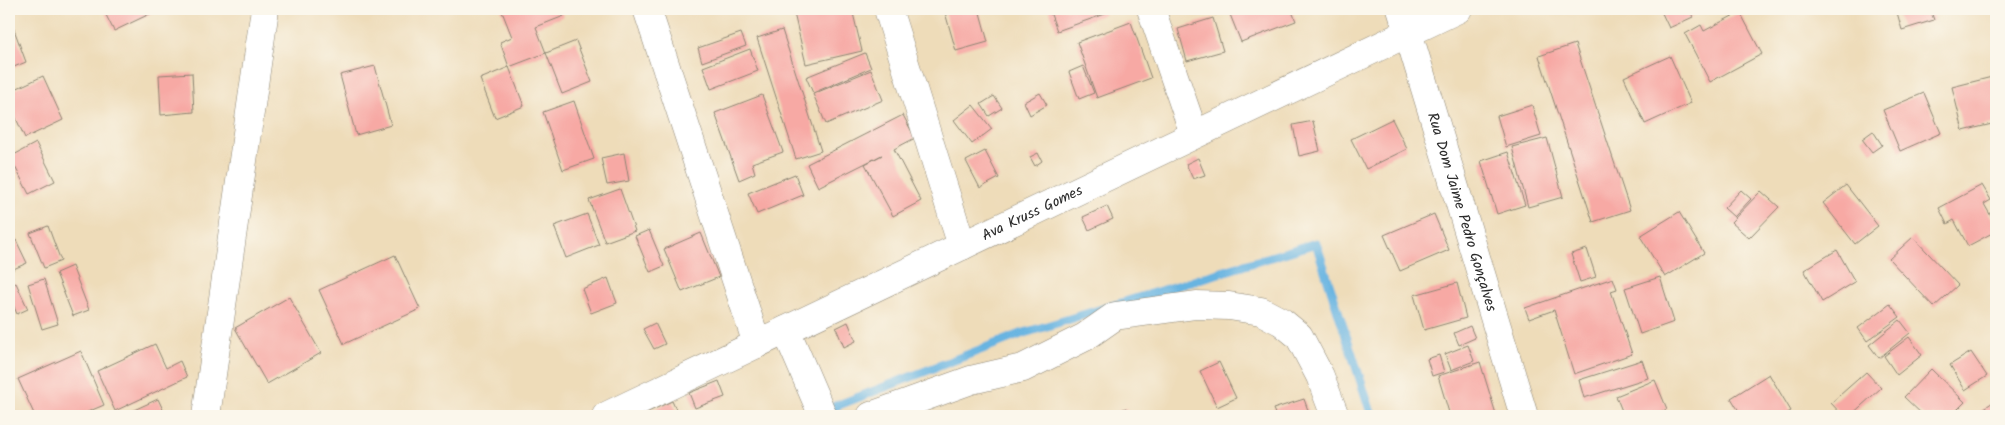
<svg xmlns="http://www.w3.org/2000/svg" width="2005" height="425" font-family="Kalam,sans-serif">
	<rect width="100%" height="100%" fill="#fbf7ec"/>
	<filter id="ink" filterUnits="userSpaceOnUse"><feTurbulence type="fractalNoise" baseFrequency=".02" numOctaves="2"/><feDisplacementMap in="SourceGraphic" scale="10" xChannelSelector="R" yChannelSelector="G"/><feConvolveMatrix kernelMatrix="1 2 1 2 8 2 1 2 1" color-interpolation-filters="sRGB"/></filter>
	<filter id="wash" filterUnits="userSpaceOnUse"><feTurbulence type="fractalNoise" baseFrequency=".0096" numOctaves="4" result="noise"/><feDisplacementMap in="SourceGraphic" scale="20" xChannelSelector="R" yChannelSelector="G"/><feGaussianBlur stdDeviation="1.12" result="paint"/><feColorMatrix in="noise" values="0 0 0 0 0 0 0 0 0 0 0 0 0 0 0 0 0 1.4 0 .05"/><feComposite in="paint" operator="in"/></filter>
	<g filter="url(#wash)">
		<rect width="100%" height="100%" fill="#eedcb9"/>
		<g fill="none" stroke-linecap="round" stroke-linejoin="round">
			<path stroke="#67b4e1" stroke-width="9" d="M823,411L1021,334L1316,243L1372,416"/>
		</g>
		<g id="blocks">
			<path fill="#f7a9a4" d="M103,9H160L114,31Z
				M501,9H561L564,16L536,27L546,53L509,67L524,106L495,118L480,79L509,67L500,42L512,37Z
				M769,9H778V11L769,13Z
				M793,9H852L862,51L806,64Z
				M944,9H979L988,42L956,51Z
				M1049,9H1103L1105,14L1057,31Z
				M1213,9H1231L1215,15Z
				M1238,9H1291L1296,21L1241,42L1229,12Z
				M1660,9H1689L1693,17L1669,28Z
				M1896,9H1930L1934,20L1902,30Z
				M1740,12L1762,54L1710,82L1685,34L1701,25L1704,31Z
				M9,16L26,62L9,69Z
				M1213,18L1223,51L1187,61L1178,29Z
				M1131,22L1151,78L1097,98L1077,42Z
				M782,30L821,151L796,159L757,38Z
				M741,33L746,46L702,62L698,48Z
				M576,41L592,82L562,94L546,53Z
				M1575,44L1630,210L1593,222L1539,56Z
				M750,49L758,71L711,89L703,67Z
				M865,53L871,68L813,93L806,77Z
				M1670,56L1691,103L1645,124L1624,77Z
				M375,66L391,125L356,135L340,75Z
				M1083,66L1094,93L1079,99L1069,72Z
				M871,70L883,100L826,124L813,94Z
				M192,73L194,112L161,115L159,75Z
				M43,76L63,120L25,138L9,103V92Z
				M1996,76V123L1963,131L1952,87Z
				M1040,93L1047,105L1030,115L1024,102Z
				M1924,93L1941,133L1900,151L1883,110Z
				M762,95L783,152L752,163L755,173L739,180L715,113Z
				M994,96L1002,108L989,116L981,104Z
				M574,101L594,159L563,170L543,112Z
				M973,105L992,129L972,144L954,120Z
				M1532,105L1541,136L1506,147L1497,116Z
				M903,115L915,138L894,149L921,201L893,216L865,164L882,155L818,187L807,164Z
				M1392,119L1407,149L1366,169L1351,139Z
				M1313,121L1320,151L1299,156L1293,125Z
				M1873,131L1882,145L1872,152L1862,139Z
				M1547,138L1563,197L1528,207L1512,147Z
				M36,143L55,181L29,194L10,157Z
				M985,151L999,178L980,188L966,161Z
				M1508,152L1525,205L1497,214L1481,161Z
				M624,153L629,181L607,185L601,158Z
				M1038,153L1042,161L1035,166L1030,157Z
				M1198,158L1205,175L1193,179L1186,164Z
				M795,174L803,195L757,214L748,193Z
				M1846,185L1878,226L1855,244L1823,203Z
				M1982,185L1991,200L1984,204L1996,225V231L1968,246L1954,220L1947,224L1939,208Z
				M620,189L635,231L605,242L589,200Z
				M1741,190L1751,199L1734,217L1724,208Z
				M1761,191L1779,207L1749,238L1731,222Z
				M1107,206L1113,219L1089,230L1083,217Z
				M1679,212L1704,253L1665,277L1640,236Z
				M587,214L599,245L566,258L554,226Z
				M1434,214L1449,250L1400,271L1384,235Z
				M48,226L61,261L44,268L30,233Z
				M649,230L664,266L650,272L635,236Z
				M701,233L719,277L682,292L664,249Z
				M1913,237L1958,285L1934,307L1889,259Z
				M16,240L27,263L9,271V244Z
				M1587,249L1596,277L1580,282L1571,254Z
				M1837,250L1855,282L1822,302L1804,270Z
				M395,255L420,309L344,344L319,290Z
				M72,266L89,310L73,316L56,273Z
				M1660,277L1674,322L1640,334L1625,288Z
				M608,278L617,303L591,313L582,289Z
				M1613,278L1617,289L1611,291L1632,354L1574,374L1554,310L1529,319L1525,308Z
				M44,279L58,324L42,329L28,284Z
				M16,283L28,309L17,314L9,295V286Z
				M1457,283L1466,318L1424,330L1414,295Z
				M289,297L321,353L267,384L235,328Z
				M1890,304L1900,317L1867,341L1858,328Z
				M1900,320L1910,333L1879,358L1869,345Z
				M848,322L856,341L844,347L836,328Z
				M655,323L665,344L654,349L643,329Z
				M1470,326L1475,338L1459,345L1454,333Z
				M1909,337L1922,355L1897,375L1884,356Z
				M155,344L166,368L180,361L187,377L115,411L97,371Z
				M1468,345L1474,361L1451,370L1445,354Z
				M81,351L104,405L78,416H35L18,379Z
				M1971,352L1987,376L1965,390L1950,365Z
				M1439,355L1444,372L1432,376L1427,359Z
				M1642,360L1648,378L1584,398L1579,380Z
				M1219,362L1236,398L1217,407L1200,371Z
				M1480,362L1496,414L1489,416H1450L1438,376Z
				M1931,369L1965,402L1951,416H1924L1904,397Z
				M1866,372L1881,388L1850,416H1843L1831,403Z
				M1769,374L1791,411L1782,416H1742L1731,398Z
				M1655,380L1667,409L1650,416H1624L1616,396Z
				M719,381L725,397L695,408L689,393Z
				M158,399L166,416H121Z
				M1304,399L1310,416H1276L1273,409Z
				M672,401L679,416H639Z
				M1993,402L1996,406V416H1973Z
				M1126,408L1129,416H1107Z"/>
		</g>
	</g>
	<g filter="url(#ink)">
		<use href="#blocks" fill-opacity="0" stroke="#8c8472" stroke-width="1"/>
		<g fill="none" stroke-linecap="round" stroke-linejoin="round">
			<g stroke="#8c8472" stroke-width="29">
				<g id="minor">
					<path d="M647,9L757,344"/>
					<path d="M888,9L962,246"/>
					<path d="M1151,9L1194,134"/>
					<path d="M786,330L823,416"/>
					<path d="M206,416L265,9"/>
					<path id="s1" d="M606,416L1458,9"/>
					<path d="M871,416L971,380L1023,368L1085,337L1115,316L1196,305L1229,306L1261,311L1282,322L1299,336L1320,376L1335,416"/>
				</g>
			</g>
			<g stroke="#8c8472" stroke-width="29">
				<g id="major">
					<path id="s2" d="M1401,9L1524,416"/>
				</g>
			</g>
			<use href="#minor" stroke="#fff" stroke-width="28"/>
			<use href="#major" stroke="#fff" stroke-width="28"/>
		</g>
	</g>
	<g text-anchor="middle" stroke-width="4" stroke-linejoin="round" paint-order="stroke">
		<g font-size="15" fill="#2b2b2b" stroke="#fbf7ec">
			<text dy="5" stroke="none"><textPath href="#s1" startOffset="472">Ava Kruss Gomes</textPath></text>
			<text dy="5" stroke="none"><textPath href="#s2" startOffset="212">Rua Dom Jaime Pedro Gonçalves</textPath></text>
		</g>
	</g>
	<rect width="2005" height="425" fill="none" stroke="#fbf7ec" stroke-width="30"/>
</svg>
